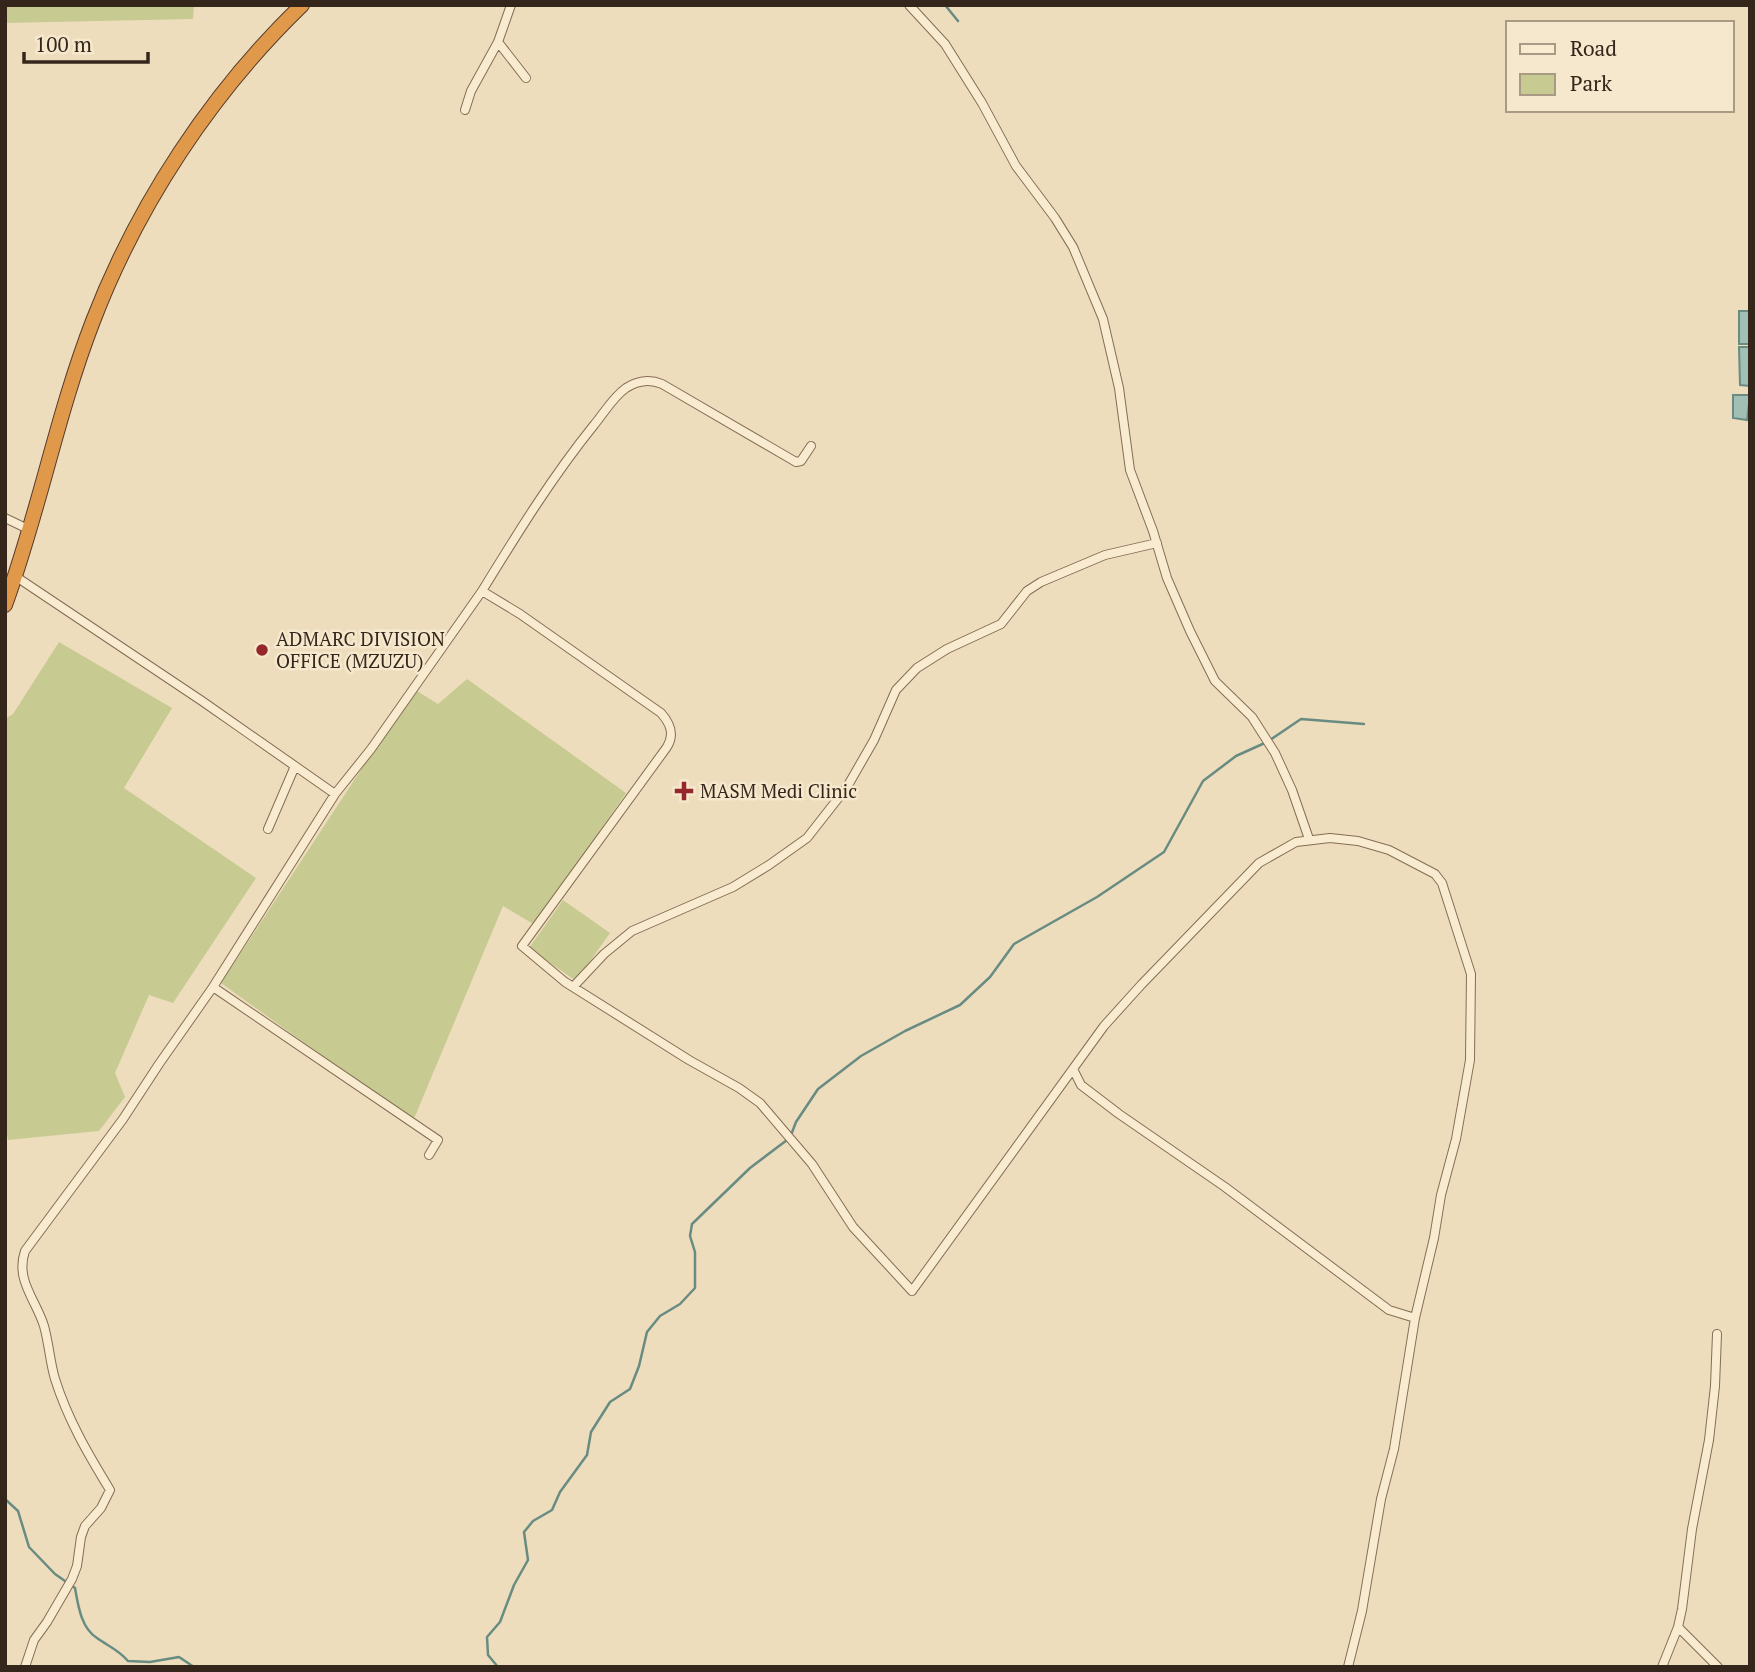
<svg xmlns="http://www.w3.org/2000/svg" width="1755" height="1672" font-family="'PT Serif',serif">
	<rect width="100%" height="100%" fill="#eeddbd"/>
	<path fill="#c7cb91" d="M5,5H194L193,19L5,23Z
		M59,642L172,708L124,788L256,878L173,1003L149,995L115,1073L125,1097L99,1131L8,1140L5,1125V719L13,714Z
		M467,679L626,793L535,925L503,906L413,1121L221,983L414,689L438,704Z
		M563,900L610,933L576,981L529,948Z"/>
	<path fill="#a1bfb5" stroke="#688c82" stroke-width="2" d="M1739,311H1750V344H1739Z
		M1739,347H1750V386L1740,385Z
		M1733,395H1750L1747,420L1733,418Z"/>
	<g fill="none" stroke-linecap="round" stroke-linejoin="round">
		<path stroke="#688c82" stroke-width="2.5" d="M945,5L958,21
			M791,1135L796,1122L818,1089L861,1056L905,1031L960,1005L990,977L1014,944L1097,897L1164,852L1203,781L1236,756L1267,742L1301,719L1364,724
			M5,1499L18,1511L29,1547L55,1574L75,1588C78,1605 81,1628 97,1638C108,1646 119,1650 128,1661L150,1662L179,1657L194,1667
			M498,1667L488,1655L487,1637L500,1622L514,1585L528,1560L524,1532L533,1521L552,1510L560,1492L587,1455L591,1432L610,1402L630,1389L639,1366L647,1332L660,1316L680,1304L695,1288V1252L690,1236L692,1224L750,1168L787,1140"/>
		<g stroke="#856d56" stroke-width="10">
			<path id="street" d="M511,5L498,42L526,78
				M909,5L945,44L982,103L1016,166L1055,218L1073,247L1103,319L1119,388L1130,470L1153,531L1167,578L1190,631L1215,681L1252,717L1275,753L1292,790L1309,839
				M465,110L471,91L498,42
				M5,518L30,530
				M15,576L202,701L335,794
				M482,591C517,534 552,477 594,425C604,413 613,397 626,388C637,381 650,379 662,384L796,462L801,461L811,446
				M268,829L295,766
				M213,987L438,1140L429,1155
				M573,987L604,954L632,931L733,887L769,865L807,838L847,787L874,740L896,690L917,668L947,649L1001,624L1027,591L1041,582L1105,555L1157,543
				M1073,1069L1081,1085L1119,1114L1225,1187L1389,1310L1415,1318
				M1678,1627L1718,1667
				M25,1667L34,1640L47,1622L72,1579L77,1566L81,1537L85,1526L101,1508L110,1490C88,1454 68,1420 55,1379C50,1362 49,1344 44,1326C36,1300 15,1280 25,1251L123,1119L159,1064L213,987L335,794L371,749L482,591L520,614L661,713C670,723 675,734 667,747L522,946L565,982L689,1060L739,1088L760,1103L812,1164L853,1227L912,1291L1104,1026L1141,985L1259,863L1296,842L1330,838L1358,841L1389,850L1435,874L1442,883L1471,974L1470,1060L1456,1139L1441,1195L1434,1238L1415,1318L1394,1449L1381,1499L1362,1611L1348,1667
				M1662,1667L1678,1627L1682,1609L1692,1529L1709,1440L1715,1386L1717,1334"/>
		</g>
		<g stroke="#533c2b" stroke-width="16">
			<path id="highway" d="M5,605C39,512 57,414 93,321C138,204 211,93 302,5"/>
		</g>
		<use href="#street" stroke="#f9ebd0" stroke-width="8"/>
		<use href="#highway" stroke="#e0984b" stroke-width="14"/>
	</g>
	<g fill="#95262b" stroke="#f5e8cc" stroke-width="2.5">
		<circle cx="262" cy="650" r="7"/>
		<path d="M680.5 780.5h7v7h7v7h-7v7h-7v-7h-7v-7h7z"/>
	</g>
	<g text-anchor="middle" stroke-width="5" stroke-linejoin="round" paint-order="stroke">
		<g font-size="19" fill="#34261b" stroke="#f5e8cc" text-anchor="start">
			<text x="276" y="646">ADMARC DIVISION<tspan x="276" dy="22">OFFICE (MZUZU)</tspan></text>
			<text x="700" y="798">MASM Medi Clinic</text>
		</g>
	</g>
	<rect width="1755" height="1672" fill="none" stroke="#34261b" stroke-width="14"/>
	<rect x="1506" y="21" width="228" height="91" fill="#f5e8cc" stroke="#a89a85" stroke-width="2"/>
	<rect x="1520" y="44" width="35" height="10" fill="#f9ebd0" stroke="#a89a85" stroke-width="2"/>
	<text x="1570" y="56" font-size="21" fill="#34261b">Road</text>
	<rect x="1520" y="74" width="35" height="21" fill="#c7cb91" stroke="#a89a85" stroke-width="2"/>
	<text x="1570" y="91" font-size="21" fill="#34261b">Park</text>
	<path d="M24 52v10h124v-10" fill="none" stroke="#34261b" stroke-width="3.5"/>
	<text x="35" y="52" font-size="21" fill="#34261b" stroke="#f5e8cc" stroke-width="5" paint-order="stroke">100 m</text>
</svg>
